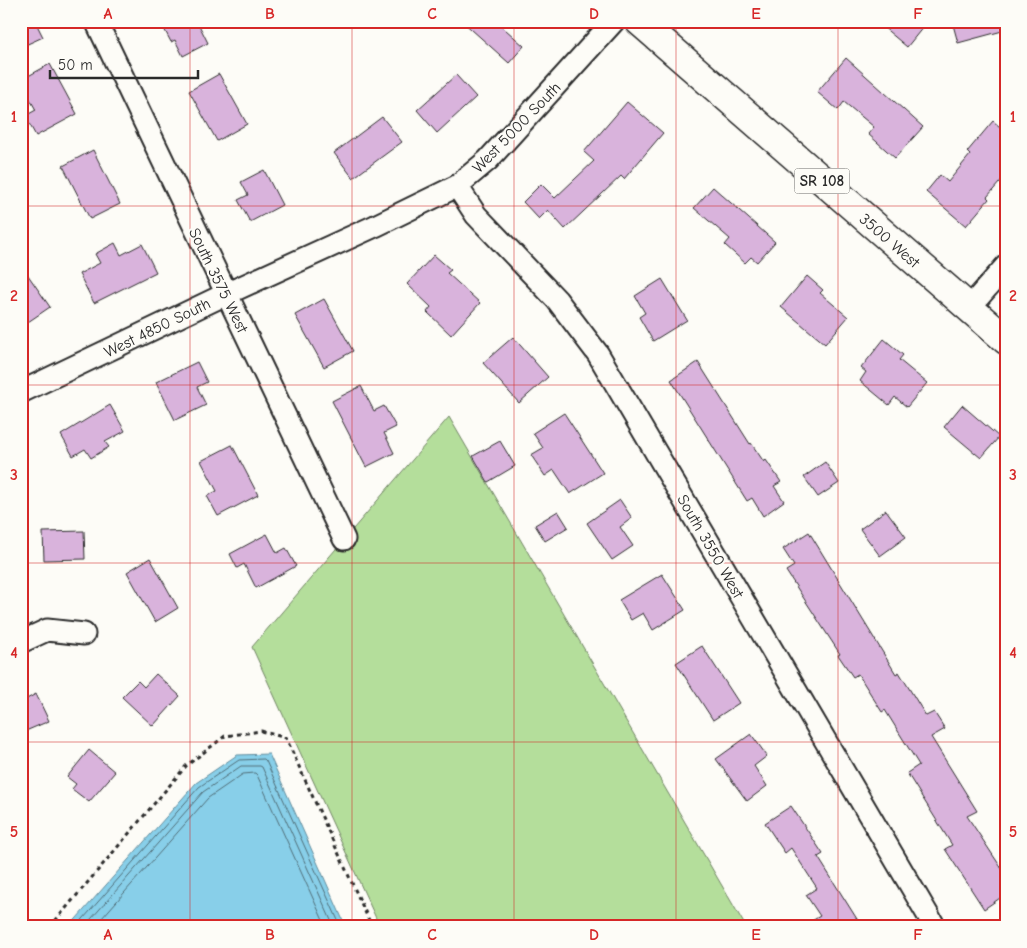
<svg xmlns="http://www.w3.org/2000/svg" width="1027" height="948" font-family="'Comic Neue',sans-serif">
	<rect width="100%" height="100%" fill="#fdfcf7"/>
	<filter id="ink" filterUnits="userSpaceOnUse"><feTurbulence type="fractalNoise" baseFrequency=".02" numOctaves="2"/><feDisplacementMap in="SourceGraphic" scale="10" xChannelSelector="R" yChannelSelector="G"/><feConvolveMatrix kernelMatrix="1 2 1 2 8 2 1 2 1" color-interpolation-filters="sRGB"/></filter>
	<g filter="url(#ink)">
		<path fill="#b4de9b" stroke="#708463" d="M449,417L746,927H380L252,647Z"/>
		<path fill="#88cfe9" stroke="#638d9d" d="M269,754L346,927H69L196,783L237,755Z"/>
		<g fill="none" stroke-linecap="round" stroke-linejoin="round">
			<path stroke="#506d77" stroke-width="1" d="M76,927L199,787L239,760L264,759L266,761L341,927
				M84,927L203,792L241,766H260L262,767L334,927
				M94,927L208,798L243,774L255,773L257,775L326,927"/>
		</g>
		<path fill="#d9b3dc" stroke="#2b2b2b" d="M21,21H35L43,37L21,47Z
			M160,21H197L208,43L183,56L175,40L171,42Z
			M462,21H496L524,46L509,63Z
			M876,21H928L907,47Z
			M952,21H1006V30L958,43Z
			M846,58L923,127L895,158L868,134L874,127L844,102L838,110L817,92Z
			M50,64L77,114L36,136L25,116L36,110L21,83V80Z
			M219,74L247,124L217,141L189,91Z
			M456,75L476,97L437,133L417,110Z
			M627,102L663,133L624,179L621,176L565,229L548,210L539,219L523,202L541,184L555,198L594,161L584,152Z
			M382,117L402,142L353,178L334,153Z
			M993,121L1006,132V175L987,197L989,199L966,226L926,192L940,175L948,182L970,155L967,152Z
			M93,150L120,204L90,219L63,166Z
			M264,170L282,205L250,222L238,200L248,195L241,182Z
			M713,187L775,242L757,262L751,257L745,263L725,245L730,239L694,208Z
			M115,243L121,255L142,244L156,272L94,303L79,274L100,263L95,254Z
			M434,255L451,270L447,273L480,303L451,335L427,312L431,307L407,284Z
			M21,265L50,307L28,322L21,313Z
			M807,276L823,290L820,293L848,317L825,344L781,307Z
			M662,279L687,320L653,341L639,317L645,313L635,296Z
			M324,299L353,351L324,367L295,315Z
			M513,337L548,377L519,403L483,363Z
			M884,339L903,355L899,360L927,383L907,407L895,397L889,405L860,381L866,372L861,368Z
			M197,362L207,382L197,387L206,405L175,420L156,382Z
			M698,362L750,444L751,443L764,462L766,460L781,482L774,486L784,501L763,516L752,498L747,501L671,380Z
			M361,386L374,411L384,406L396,427L384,433L394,453L366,467L332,401Z
			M110,405L125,431L105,442L109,447L91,458L85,449L73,456L61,435Z
			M962,405L999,437L981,458L944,427Z
			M564,413L603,473L570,494L554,470L545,476L531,455L543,448L533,433Z
			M500,441L515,466L488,482L473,456Z
			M232,445L258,495L218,516L207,496L217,491L201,461Z
			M825,462L839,483L818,497L804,477Z
			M620,500L632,518L620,527L633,546L612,560L587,523Z
			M886,510L906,537L880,556L860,529Z
			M558,511L568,527L545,541L535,525Z
			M84,531L85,559L44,560L43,532Z
			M809,532L896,674L899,672L926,716L934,712L945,729L931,737L977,811L967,816L1006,875V894L984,909L945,849L952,845L907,773L919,765L885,710L882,712L858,674L853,677L838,655L840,654L786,571L794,566L783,549Z
			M267,534L277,553L286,548L296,566L256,588L244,564L237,568L230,554Z
			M150,558L178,608L155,622L127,572Z
			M662,574L685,610L653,630L643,613L631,620L619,600Z
			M702,646L739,703L713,720L676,663Z
			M156,674L180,696L153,726L122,697L138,681L144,687Z
			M36,694L49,721L21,733V702Z
			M751,734L767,756L754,766L767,786L747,801L716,759Z
			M89,750L115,772L89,802L72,789L76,784L67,777Z
			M791,806L823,854L818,857L862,927H802L820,916L806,895L817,888L791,848L785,853L765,823Z"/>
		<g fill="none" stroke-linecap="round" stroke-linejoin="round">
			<g stroke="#2b2b2b" stroke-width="25">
				<path id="street" d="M96,21L344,539
					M457,186L476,215L557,300L598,354L935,927
					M969,308L1006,266
					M21,392L226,294L375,226L457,186L488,160L614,21
					M21,642L47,630L84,634"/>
			</g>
			<g stroke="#2b2b2b" stroke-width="31">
				<path id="primary" d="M639,21L1006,340"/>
			</g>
			<path stroke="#2b2b2b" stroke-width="3" stroke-dasharray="4 4" stroke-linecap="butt" d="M50,927L186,766L225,736L261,731L286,738L372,927"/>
			<use href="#street" stroke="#fdfcf7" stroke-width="21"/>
			<use href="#primary" stroke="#fdfcf7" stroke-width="28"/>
		</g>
	</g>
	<path fill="none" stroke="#d62828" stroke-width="1" stroke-opacity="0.55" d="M190,21V927M352,21V927M514,21V927M676,21V927M838,21V927M21,206H1006M21,385H1006M21,563H1006M21,742H1006"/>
	<g text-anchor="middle" stroke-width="4" stroke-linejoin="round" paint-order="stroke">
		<rect fill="#fdfcf7" stroke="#6a6a68" stroke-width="1" x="794.5" y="168.5" width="55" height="25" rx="4"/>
		<g font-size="15" font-weight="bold" fill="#2b2b2b">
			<text x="822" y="186">SR 108</text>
		</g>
		<g font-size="16" fill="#2b2b2b" stroke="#fdfcf7">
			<text transform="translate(516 127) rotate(-46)" y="6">West 5000 South</text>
			<text transform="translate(890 240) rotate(41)" y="6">3500 West</text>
			<text transform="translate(219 280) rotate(64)" y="6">South 3575 West</text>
			<text transform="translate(157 327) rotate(-26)" y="6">West 4850 South</text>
			<text transform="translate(711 546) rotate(60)" y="6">South 3550 West</text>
		</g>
	</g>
	<rect width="1027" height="948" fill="none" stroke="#fdfcf7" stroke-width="55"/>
	<path d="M50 70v8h148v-8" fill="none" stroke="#2b2b2b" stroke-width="2.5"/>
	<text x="58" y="70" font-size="15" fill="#2b2b2b" stroke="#fdfcf7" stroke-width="4" paint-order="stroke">50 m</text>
	<rect x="28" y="28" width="972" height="892" fill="none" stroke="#d62828" stroke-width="2"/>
	<g font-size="16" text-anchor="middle" font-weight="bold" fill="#d62828">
		<text x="108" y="19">A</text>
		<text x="270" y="19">B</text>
		<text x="432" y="19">C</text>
		<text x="594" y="19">D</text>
		<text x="756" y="19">E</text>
		<text x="918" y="19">F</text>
		<text x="14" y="122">1</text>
		<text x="1013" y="122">1</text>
		<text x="14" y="301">2</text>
		<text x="1013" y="301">2</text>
		<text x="14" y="480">3</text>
		<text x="1013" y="480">3</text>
		<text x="14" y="658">4</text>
		<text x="1013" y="658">4</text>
		<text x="14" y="837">5</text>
		<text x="1013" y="837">5</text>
		<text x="108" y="940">A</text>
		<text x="270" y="940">B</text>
		<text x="432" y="940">C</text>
		<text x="594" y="940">D</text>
		<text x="756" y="940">E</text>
		<text x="918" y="940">F</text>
	</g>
</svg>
